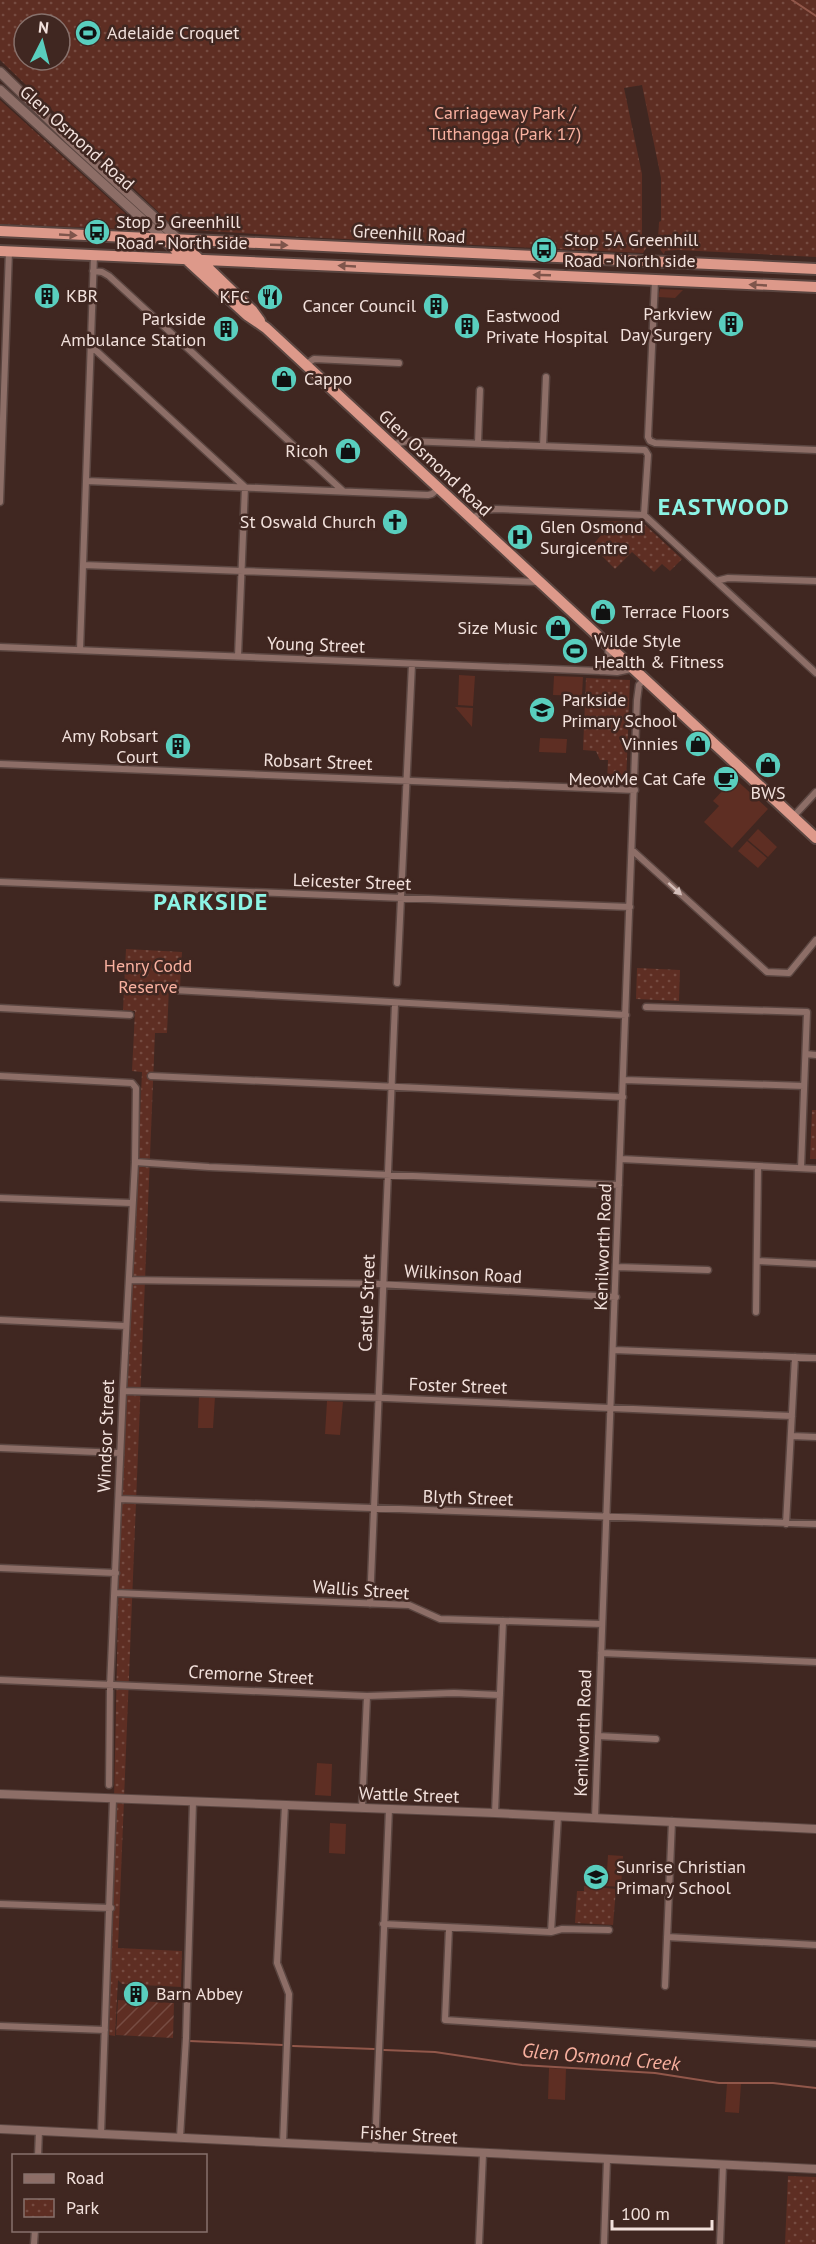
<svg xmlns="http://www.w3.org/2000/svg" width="816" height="2244" font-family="'PT Sans',sans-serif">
	<defs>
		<pattern id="park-dots" width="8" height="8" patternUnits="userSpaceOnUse" patternTransform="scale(1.5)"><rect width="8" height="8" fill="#5e2e23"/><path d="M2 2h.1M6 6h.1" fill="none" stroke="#764c42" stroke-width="1.8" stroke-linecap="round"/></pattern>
		<pattern id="garden-furrows" width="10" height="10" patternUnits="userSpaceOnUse" patternTransform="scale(1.5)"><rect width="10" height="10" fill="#5e2e23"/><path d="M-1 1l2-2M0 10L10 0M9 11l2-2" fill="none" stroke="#764c42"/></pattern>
	</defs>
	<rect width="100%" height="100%" fill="#402721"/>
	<path fill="#5e2e23" d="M660,289L683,290L675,298L658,297Z
		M459,675L475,676L473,706L458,705Z
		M554,676L583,677L582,696L553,695Z
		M455,707L473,708L472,727Z
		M540,738L567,739L566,753L539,752Z
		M734,778L768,809L732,848L704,822L719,806L713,801Z
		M758,829L777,847L768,857L748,840Z
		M747,841L767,858L758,868L738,851Z
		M199,1396L215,1397L213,1428H198Z
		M327,1401L343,1402L340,1435L325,1434Z
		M317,1763L332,1764L331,1796L315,1795Z
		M330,1823L346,1824L345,1854L329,1853Z
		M608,1855L623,1856L621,1887L606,1886Z
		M549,2068L566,2069L565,2100L548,2099Z
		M727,2083L741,2084L739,2113L725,2112Z"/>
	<path fill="url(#park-dots)" fill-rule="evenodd" d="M0,0H816V257L678,250L665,251L664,254C655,247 659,232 659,222L661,221V178L642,85L624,88L642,174V246L647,247L643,253L301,237L176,229L0,60ZM24,24H60V60H24Z
		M0,100L125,213L124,229L0,224Z
		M603,521L642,522L682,559L670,571L662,564L654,572L632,552L615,569L592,546L603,533Z
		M586,678L630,680L626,784L607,783L608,760H600L596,751L583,750Z
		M126,949L182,952L180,987H169L167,1033H155L118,1948L182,1951L181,1987L122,1984L118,1980L115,2036L109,2035L119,1566L142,1072L132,1071L135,1011L123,1010Z
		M637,968L680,970L679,1001L636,999Z
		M812,1110H816V1159H810Z
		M584,1886L616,1889L613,1925L575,1923L577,1891H584Z
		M788,2176L816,2177V2244H785Z"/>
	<path fill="url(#garden-furrows)" d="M118,2000L174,2003L173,2038L116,2035Z"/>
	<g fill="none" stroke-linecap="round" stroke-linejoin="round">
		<path stroke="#91574a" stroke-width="2" d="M792,0L816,16
			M189,2041L283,2045
			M293,2046L374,2049
			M384,2050L435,2052L522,2065L655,2073L719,2083H773L816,2088"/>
		<g stroke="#5b4641" stroke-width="9">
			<path id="minor" d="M93,271L102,272L109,276L343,491
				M655,280L648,437L650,441L655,443L816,450
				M91,346L245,487L238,656
				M305,365L314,359L399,363
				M478,443L480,390
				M391,445L407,441L645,450L648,455L644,515
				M543,446L546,377
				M86,481L428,495L432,494L438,489
				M0,502L9,251
				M471,519L486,510L496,509L644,515L816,673
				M83,565L538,582
				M716,581L728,578L816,581
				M0,647L600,671L617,672L631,669
				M80,650L94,255
				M600,671L609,661L608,647
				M0,764L635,790
				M793,817L816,792
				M632,850L767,972L789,973L816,940
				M0,882L630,907
				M397,983L412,664
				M173,990L626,1015
				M646,1007L807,1012L801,1168
				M0,1008L130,1015
				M806,1054L816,1055
				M0,1076L132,1083L136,1088L135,1162L123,1391L110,1687L109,1785
				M151,1076L623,1097
				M624,1080L804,1086
				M621,1159L816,1169
				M135,1162L209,1167L619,1185
				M0,1198L131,1203
				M757,1261L816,1264
				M617,1267L708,1270
				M129,1280L378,1284L616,1297
				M756,1312L758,1168
				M0,1320L126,1326
				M614,1350L816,1358
				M123,1391L386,1398L792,1416
				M791,1436L816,1437
				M0,1448L120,1453
				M119,1499L816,1524
				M786,1524L795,1357
				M0,1568L116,1573
				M115,1593L409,1605L440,1619L602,1624
				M370,1604L395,1004
				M601,1653L816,1662
				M0,1680L367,1696L454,1693L500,1695
				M598,1736L656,1739
				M362,1808L367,1696
				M495,1813L503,1621
				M595,1818L637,700L639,685L644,680
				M0,1904L111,1908
				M383,1924L551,1932L562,1929L609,1930
				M449,1928L445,2020L816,2044
				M551,1932L558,1816
				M667,1937L816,1945
				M665,1986L672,1821
				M0,2026L105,2030
				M101,2134L113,1799
				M180,2137L186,2038L193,1802
				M283,2143L289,1994L277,1963L285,1805
				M375,2148L389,1809
				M38,2156L39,2131
				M34,2244L35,2230
				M479,2244L483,2154
				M604,2244L607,2159
				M720,2244L723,2165"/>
		</g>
		<g stroke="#5b4641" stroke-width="10">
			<path id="tertiary" d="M0,1794L495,1813L816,1829
				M0,2129L816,2169"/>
		</g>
		<g stroke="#5b4641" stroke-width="12">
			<path id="secondary" d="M0,72L71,141L179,240
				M0,90L164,239"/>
		</g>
		<g stroke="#5b4641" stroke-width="14">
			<path id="trunk" d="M0,231L816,269
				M164,239L247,315L266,328L816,838
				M179,240L252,310L260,321
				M0,251L816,287"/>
		</g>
		<use href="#minor" stroke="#8d6e67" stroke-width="6"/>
		<use href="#tertiary" stroke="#8d6e67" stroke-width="8"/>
		<use href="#secondary" stroke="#8d6e67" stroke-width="9"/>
		<use href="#trunk" stroke="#dd998a" stroke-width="10"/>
	</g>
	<defs><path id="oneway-solid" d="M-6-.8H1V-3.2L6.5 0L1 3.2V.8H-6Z" transform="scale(1.5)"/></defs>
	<g fill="#7f554b">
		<use href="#oneway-solid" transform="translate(68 235) rotate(3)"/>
		<use href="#oneway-solid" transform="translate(279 245) rotate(2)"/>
		<use href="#oneway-solid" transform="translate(347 266) rotate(-177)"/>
		<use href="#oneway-solid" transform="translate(542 275) rotate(-178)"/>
		<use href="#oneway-solid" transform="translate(758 285) rotate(-177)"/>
	</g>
	<use fill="#d4beb9" href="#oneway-solid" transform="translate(675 889) rotate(42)"/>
	<defs>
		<g id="stadium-disc" transform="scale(1.35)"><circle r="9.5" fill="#59cebe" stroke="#402721"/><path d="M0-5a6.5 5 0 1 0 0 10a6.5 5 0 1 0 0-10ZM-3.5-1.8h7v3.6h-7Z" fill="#111"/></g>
		<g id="bus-disc" transform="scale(1.35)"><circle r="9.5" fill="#59cebe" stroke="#402721"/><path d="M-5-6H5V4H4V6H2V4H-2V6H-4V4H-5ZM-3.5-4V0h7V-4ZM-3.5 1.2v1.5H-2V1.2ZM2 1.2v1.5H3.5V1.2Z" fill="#111"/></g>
		<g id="building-disc" transform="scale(1.35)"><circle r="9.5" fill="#59cebe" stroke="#402721"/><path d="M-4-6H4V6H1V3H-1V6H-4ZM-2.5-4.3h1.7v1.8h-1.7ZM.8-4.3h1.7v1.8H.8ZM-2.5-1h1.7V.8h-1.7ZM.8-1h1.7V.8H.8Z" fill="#111"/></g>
		<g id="restaurant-disc" transform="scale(1.35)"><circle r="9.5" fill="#59cebe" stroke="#402721"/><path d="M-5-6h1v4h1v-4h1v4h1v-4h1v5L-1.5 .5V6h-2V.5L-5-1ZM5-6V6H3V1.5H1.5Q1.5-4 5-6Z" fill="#111"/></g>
		<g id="shop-disc" transform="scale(1.35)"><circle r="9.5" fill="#59cebe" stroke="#402721"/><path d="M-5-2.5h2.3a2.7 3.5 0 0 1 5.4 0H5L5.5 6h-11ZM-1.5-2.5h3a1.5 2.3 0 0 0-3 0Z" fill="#111"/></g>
		<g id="church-disc" transform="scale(1.35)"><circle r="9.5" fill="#59cebe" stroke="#402721"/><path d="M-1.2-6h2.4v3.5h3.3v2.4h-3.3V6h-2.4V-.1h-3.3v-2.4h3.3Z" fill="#111"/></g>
		<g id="hospital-disc" transform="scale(1.35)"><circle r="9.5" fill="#59cebe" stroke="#402721"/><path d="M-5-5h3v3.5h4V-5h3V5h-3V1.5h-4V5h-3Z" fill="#111"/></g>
		<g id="school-disc" transform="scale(1.35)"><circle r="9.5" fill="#59cebe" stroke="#402721"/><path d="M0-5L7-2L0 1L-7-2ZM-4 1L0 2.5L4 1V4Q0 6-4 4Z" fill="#111"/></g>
		<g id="cafe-disc" transform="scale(1.35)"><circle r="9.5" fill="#59cebe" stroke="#402721"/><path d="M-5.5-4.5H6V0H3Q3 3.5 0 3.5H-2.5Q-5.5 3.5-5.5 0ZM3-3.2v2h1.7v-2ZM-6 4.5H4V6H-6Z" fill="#111"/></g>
	</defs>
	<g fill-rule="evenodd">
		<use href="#stadium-disc" x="88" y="33"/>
		<use href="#bus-disc" x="97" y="232"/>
		<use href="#bus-disc" x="544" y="250"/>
		<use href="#building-disc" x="47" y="296"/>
		<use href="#restaurant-disc" x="270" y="297"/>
		<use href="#building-disc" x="436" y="306"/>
		<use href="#building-disc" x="731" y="324"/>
		<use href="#building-disc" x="467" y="326"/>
		<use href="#building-disc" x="226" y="329"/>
		<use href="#shop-disc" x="284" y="379"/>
		<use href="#shop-disc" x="348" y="451"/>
		<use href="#church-disc" x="395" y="522"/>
		<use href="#hospital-disc" x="520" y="537"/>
		<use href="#shop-disc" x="603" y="612"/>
		<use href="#shop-disc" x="558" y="628"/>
		<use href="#stadium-disc" x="575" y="651"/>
		<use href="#school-disc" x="542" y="710"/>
		<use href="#shop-disc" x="698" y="744"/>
		<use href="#building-disc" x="178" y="746"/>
		<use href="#shop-disc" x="768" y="765"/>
		<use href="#cafe-disc" x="726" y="779"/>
		<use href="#school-disc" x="596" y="1877"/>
		<use href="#building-disc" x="136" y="1994"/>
	</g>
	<g text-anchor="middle" stroke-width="5" stroke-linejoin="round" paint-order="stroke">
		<g font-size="18" fill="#f2e1dc" stroke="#402721" text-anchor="start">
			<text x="107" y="39">Adelaide Croquet</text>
			<text x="116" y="228">Stop 5 Greenhill<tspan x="116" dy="21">Road - North side</tspan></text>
			<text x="564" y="246">Stop 5A Greenhill<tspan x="564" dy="21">Road - North side</tspan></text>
			<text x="66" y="302">KBR</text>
			<text x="250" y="303" text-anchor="end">KFC</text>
			<text x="416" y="312" text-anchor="end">Cancer Council</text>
			<text x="712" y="320" text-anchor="end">Parkview<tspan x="712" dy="21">Day Surgery</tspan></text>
			<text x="486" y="322">Eastwood<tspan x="486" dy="21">Private Hospital</tspan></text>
			<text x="206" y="325" text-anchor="end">Parkside<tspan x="206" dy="21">Ambulance Station</tspan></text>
			<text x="304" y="385">Cappo</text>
			<text x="328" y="457" text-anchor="end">Ricoh</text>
			<text x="376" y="528" text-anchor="end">St Oswald Church</text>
			<text x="540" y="533">Glen Osmond<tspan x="540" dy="21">Surgicentre</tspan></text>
			<text x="622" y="618">Terrace Floors</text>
			<text x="538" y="634" text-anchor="end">Size Music</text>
			<text x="594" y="647">Wilde Style<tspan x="594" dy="21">Health &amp; Fitness</tspan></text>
			<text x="562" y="706">Parkside<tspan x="562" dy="21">Primary School</tspan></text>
			<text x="158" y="742" text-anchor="end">Amy Robsart<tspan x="158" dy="21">Court</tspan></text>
			<text x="678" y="750" text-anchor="end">Vinnies</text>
			<text x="706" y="785" text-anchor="end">MeowMe Cat Cafe</text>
			<text x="768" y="799" text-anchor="middle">BWS</text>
			<text x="616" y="1873">Sunrise Christian<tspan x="616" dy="21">Primary School</tspan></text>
			<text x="156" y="2000">Barn Abbey</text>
		</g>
		<g font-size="18" fill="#f9b1a0" stroke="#402721">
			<text x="505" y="119">Carriageway Park /<tspan x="505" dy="21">Tuthangga (Park 17)</tspan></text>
			<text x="148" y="972">Henry Codd<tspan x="148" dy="21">Reserve</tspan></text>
		</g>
		<g font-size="18" fill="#f2e1dc" stroke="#402721">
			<text transform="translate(77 138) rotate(42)" y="6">Glen Osmond Road</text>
			<text transform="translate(409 234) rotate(3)" y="6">Greenhill Road</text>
			<text transform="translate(435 463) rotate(43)" y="6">Glen Osmond Road</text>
			<text transform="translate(316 645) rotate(2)" y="6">Young Street</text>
			<text transform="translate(318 762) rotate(2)" y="6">Robsart Street</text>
			<text transform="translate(352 882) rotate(2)" y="6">Leicester Street</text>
			<text transform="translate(603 1247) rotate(-88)" y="6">Kenilworth Road</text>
			<text transform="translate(463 1274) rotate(3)" y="6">Wilkinson Road</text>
			<text transform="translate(367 1303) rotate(-88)" y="6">Castle Street</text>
			<text transform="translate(458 1386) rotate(2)" y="6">Foster Street</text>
			<text transform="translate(106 1436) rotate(-88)" y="6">Windsor Street</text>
			<text transform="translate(468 1498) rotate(2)" y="6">Blyth Street</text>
			<text transform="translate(361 1590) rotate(4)" y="6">Wallis Street</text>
			<text transform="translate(251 1675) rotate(3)" y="6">Cremorne Street</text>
			<text transform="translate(583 1733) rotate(-88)" y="6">Kenilworth Road</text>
			<text transform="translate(409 1795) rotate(2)" y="6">Wattle Street</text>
			<text transform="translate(409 2135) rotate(3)" y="6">Fisher Street</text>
		</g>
		<g font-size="20" font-style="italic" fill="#f8b09f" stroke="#402721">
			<text transform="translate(601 2057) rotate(5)" y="7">Glen Osmond Creek</text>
		</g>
		<g font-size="24" font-weight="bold" letter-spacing="1.5" fill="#8cf4e5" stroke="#402721">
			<text x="724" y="515">EASTWOOD</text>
			<text x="211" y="910">PARKSIDE</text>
		</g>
	</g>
	<rect x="12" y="2154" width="195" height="78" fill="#402721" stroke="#87716c" stroke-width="1.5"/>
	<rect x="24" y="2174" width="30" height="9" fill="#8d6e67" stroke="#87716c" stroke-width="1.5"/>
	<text x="66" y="2184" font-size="18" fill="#f2e1dc">Road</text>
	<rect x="24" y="2199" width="30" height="18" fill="url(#park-dots)" stroke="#87716c" stroke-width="1.5"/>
	<text x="66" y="2214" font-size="18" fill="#f2e1dc">Park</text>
	<g transform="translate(42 42) rotate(6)"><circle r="28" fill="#402721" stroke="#87716c" stroke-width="1.5"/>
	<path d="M0-4.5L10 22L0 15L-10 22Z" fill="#59cebe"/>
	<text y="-9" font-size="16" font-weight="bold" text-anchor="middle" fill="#f2e1dc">N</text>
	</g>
	<path d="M612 2220v9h100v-9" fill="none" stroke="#f2e1dc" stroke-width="3"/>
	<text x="621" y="2220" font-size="18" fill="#f2e1dc" stroke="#402721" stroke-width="4.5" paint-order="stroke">100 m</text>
</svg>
